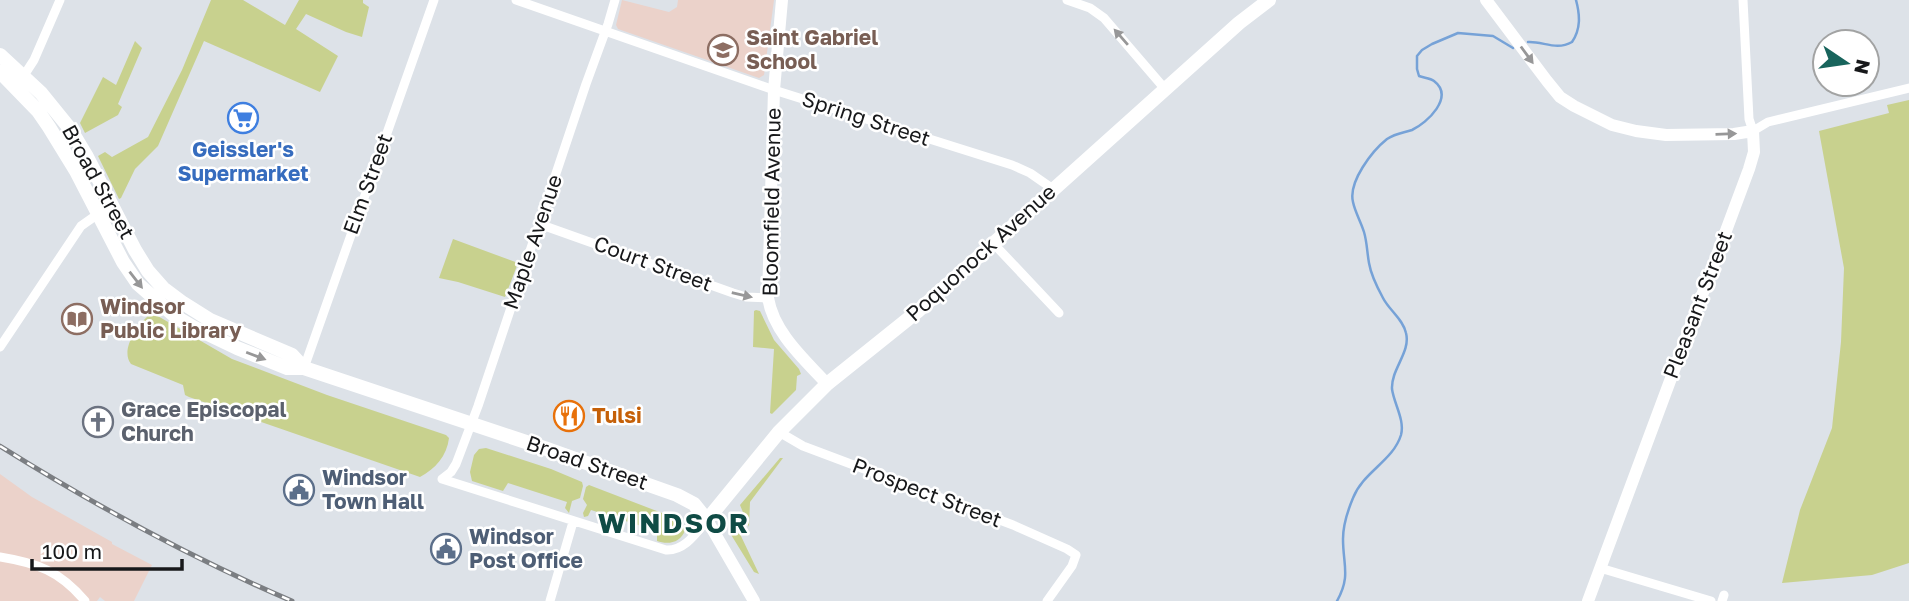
<svg xmlns="http://www.w3.org/2000/svg" width="1909" height="601" font-family="'Golos Text',sans-serif">
	<rect width="100%" height="100%" fill="#dde2e8"/>
	<path fill="#ebd2ca" d="M622,0L669,12L677,7L678,0H774L764,75L759,78L618,29L616,25Z
		M0,474L32,497L112,542V544L152,565L134,601H105L100,597L97,601H0Z"/>
	<path fill="#c8d18e" d="M211,0H243L285,25L299,0H363V3L369,7L362,37L346,32L306,14L296,29L338,56L320,92L204,41L158,146L135,169L121,198L119,199L98,156L105,152L112,157L148,137L182,70Z
		M135,41L142,48L118,104L122,107L118,115L85,133L80,123L103,77L116,85Z
		M1909,100V563L1872,575L1782,583L1800,510L1832,428L1841,342L1844,268L1819,131L1889,113L1887,105Z
		M453,239L518,263L505,297L458,282L439,278Z
		M756,310L760,311L774,340L799,369L801,374L797,376L796,390L772,414L770,413L774,349L753,347L754,311Z
		M149,315H156L232,359L327,395L446,435L449,438C447,456 435,469 420,477L189,397L185,395L183,385L131,364C120,350 137,326 149,315Z
		M486,448L551,469L582,482L583,486L580,498L572,501L569,513L565,508L567,502L508,483L503,491L472,481L470,472L474,455L479,449Z
		M780,458H783L750,502L749,527L740,505Z
		M589,485L675,518L681,523L685,530C681,543 668,545 657,541V531L591,510L588,516L584,517L583,513L587,505L583,499L586,487Z
		M733,532L740,534L759,574L754,572L730,533Z"/>
	<g fill="none" stroke-linecap="round" stroke-linejoin="round">
		<path stroke="#76a2d7" stroke-width="2.5" d="M1528,42C1543,41 1556,51 1572,42C1581,29 1580,15 1576,0
			M1337,601C1351,576 1343,565 1343,539C1343,526 1348,510 1353,498C1363,472 1393,461 1401,435C1405,420 1394,404 1392,389C1391,369 1411,352 1406,333C1403,319 1389,310 1383,298C1377,287 1371,275 1369,263C1367,252 1367,242 1364,232C1361,222 1355,212 1353,202C1348,182 1372,151 1387,139C1396,133 1403,133 1412,130C1427,123 1455,97 1434,81C1430,78 1424,78 1419,76L1417,69V56L1422,50L1432,44L1458,33L1493,36L1513,48"/>
		<path stroke="#fff" stroke-width="9" d="M516,0L774,90L1012,165L1030,173L1053,189
			M1067,0L1090,8L1104,18L1165,89
			M1743,0L1749,119L1753,131L1768,122L1909,88
			M21,80L34,60L60,0
			M539,224L733,293L746,297L768,298
			M993,243L1059,313
			M0,347L81,226L98,214L114,209
			M304,368L434,0
			M779,432L803,446L1013,525L1067,549L1076,555L1072,566L1047,601
			M442,479L451,472L456,464L478,406L586,84L608,24L615,0
			M442,479L666,550C685,551 696,533 707,520
			M0,557C37,563 60,571 85,601
			M1600,568L1711,601
			M550,601L573,522
			M1722,601L1724,595"/>
		<path stroke="#fff" stroke-width="12" d="M782,0L774,90L768,298C774,333 804,359 827,384
			M1486,0L1547,81L1560,97L1574,106L1612,125L1636,131L1666,135L1734,134L1753,131L1754,152L1749,169L1588,601
			M707,520L754,601"/>
		<path stroke="#fff" stroke-width="14" d="M0,55L41,93L71,130L86,155L135,250L148,271L163,288L183,303L210,320L292,355L304,368
			M0,72L38,111L49,127L76,171L123,262L138,284L176,317L193,327L237,348L287,368H304L547,449L677,495L694,504L707,520L779,432L827,384L918,311L1239,23L1269,0"/>
		<g stroke="#7b7e82" stroke-width="5">
			<path id="rail" d="M0,446C93,504 191,558 292,601"/>
		</g>
		<use href="#rail" stroke="#fff" stroke-width="2.5" stroke-dasharray="8" stroke-linecap="butt"/>
	</g>
	<defs><path id="oneway-solid" d="M-6-.8H1V-3.2L6.5 0L1 3.2V.8H-6Z" transform="scale(1.75)"/></defs>
	<g fill="#979798">
		<use href="#oneway-solid" transform="translate(1121 37) rotate(-131)"/>
		<use href="#oneway-solid" transform="translate(1527 55) rotate(54)"/>
		<use href="#oneway-solid" transform="translate(1726 134) rotate(-2)"/>
		<use href="#oneway-solid" transform="translate(136 280) rotate(52)"/>
		<use href="#oneway-solid" transform="translate(742 295) rotate(13)"/>
		<use href="#oneway-solid" transform="translate(256 356) rotate(21)"/>
	</g>
	<defs>
		<g id="school-ring" transform="scale(1.575)"><circle r="9.5" fill="#fff" stroke="#8d6e63" stroke-width="1.5"/><path d="M0-5L7-2L0 1L-7-2ZM-4 1L0 2.5L4 1V4Q0 6-4 4Z" fill="#8d6e63"/></g>
		<g id="supermarket-ring" transform="scale(1.575)"><circle r="9.5" fill="#fff" stroke="#3f7fe0" stroke-width="1.5"/><path d="M-6-5.5h2.5l.6 2H6L4.5 2H-2.5L-4.4-4H-6ZM-1.5 3.2a1.3 1.3 0 1 0 .1 0ZM3 3.2a1.3 1.3 0 1 0 .1 0Z" fill="#3f7fe0"/></g>
		<g id="library-ring" transform="scale(1.575)"><circle r="9.5" fill="#fff" stroke="#8d6e63" stroke-width="1.5"/><path d="M-6-4Q-3-5.5-.7-3.5V5Q-3 3-6 4ZM6-4Q3-5.5 .7-3.5V5Q3 3 6 4Z" fill="#8d6e63"/></g>
		<g id="restaurant-ring" transform="scale(1.575)"><circle r="9.5" fill="#fff" stroke="#e8710a" stroke-width="1.5"/><path d="M-5-6h1v4h1v-4h1v4h1v-4h1v5L-1.5 .5V6h-2V.5L-5-1ZM5-6V6H3V1.5H1.5Q1.5-4 5-6Z" fill="#e8710a"/></g>
		<g id="church-ring" transform="scale(1.575)"><circle r="9.5" fill="#fff" stroke="#6b7280" stroke-width="1.5"/><path d="M-1.2-6h2.4v3.5h3.3v2.4h-3.3V6h-2.4V-.1h-3.3v-2.4h3.3Z" fill="#6b7280"/></g>
		<g id="civic-ring" transform="scale(1.575)"><circle r="9.5" fill="#fff" stroke="#5c6f8a" stroke-width="1.5"/><path d="M-.6-6.5H3V-4.5H.6V-3L4-1V1h2V6H-6V1h2V-1L-.6-3ZM-1.2 2.5V6h2.4V2.5Z" fill="#5c6f8a"/></g>
	</defs>
	<g fill-rule="evenodd">
		<use href="#school-ring" x="723" y="50"/>
		<use href="#supermarket-ring" x="243" y="118"/>
		<use href="#library-ring" x="77" y="319"/>
		<use href="#restaurant-ring" x="569" y="416"/>
		<use href="#church-ring" x="98" y="422"/>
		<use href="#civic-ring" x="299" y="490"/>
		<use href="#civic-ring" x="446" y="549"/>
	</g>
	<g text-anchor="middle" stroke-width="5" stroke-linejoin="round" paint-order="stroke">
		<g font-size="21" font-weight="bold" fill="#785e54" stroke="#fff" text-anchor="start">
			<text x="746" y="45">Saint Gabriel<tspan x="746" dy="24">School</tspan></text>
			<text x="100" y="314">Windsor<tspan x="100" dy="24">Public Library</tspan></text>
		</g>
		<g font-size="21" fill="#17181a" stroke="#fff">
			<text transform="translate(866 119) rotate(18)" y="7">Spring Street</text>
			<text transform="translate(98 182) rotate(61)" y="7">Broad Street</text>
			<text transform="translate(368 184) rotate(-70)" y="7">Elm Street</text>
			<text transform="translate(772 202) rotate(-89)" y="7">Bloomfield Avenue</text>
			<text transform="translate(533 242) rotate(-71)" y="7">Maple Avenue</text>
			<text transform="translate(981 253) rotate(-42)" y="7">Poquonock Avenue</text>
			<text transform="translate(653 264) rotate(20)" y="7">Court Street</text>
			<text transform="translate(1698 305) rotate(-69)" y="7">Pleasant Street</text>
			<text transform="translate(587 463) rotate(19)" y="7">Broad Street</text>
			<text transform="translate(927 493) rotate(21)" y="7">Prospect Street</text>
		</g>
		<g font-size="21" font-weight="bold" fill="#366cbe" stroke="#fff">
			<text x="243" y="157">Geissler's<tspan x="243" dy="24">Supermarket</tspan></text>
		</g>
		<g font-size="21" font-weight="bold" fill="#5b616d" stroke="#fff" text-anchor="start">
			<text x="121" y="417">Grace Episcopal<tspan x="121" dy="24">Church</tspan></text>
		</g>
		<g font-size="21" font-weight="bold" fill="#c56008" stroke="#fff" text-anchor="start">
			<text x="592" y="423">Tulsi</text>
		</g>
		<g font-size="21" font-weight="bold" fill="#4e5e75" stroke="#fff" text-anchor="start">
			<text x="322" y="485">Windsor<tspan x="322" dy="24">Town Hall</tspan></text>
			<text x="469" y="544">Windsor<tspan x="469" dy="24">Post Office</tspan></text>
		</g>
		<g font-size="28" font-weight="bold" letter-spacing="2" fill="#0f4b45" stroke="#fff">
			<text x="674" y="533">WINDSOR</text>
		</g>
	</g>
	<g transform="translate(1846 63) rotate(103)"><circle r="33" fill="#ffffff" stroke="#a2a3a3" stroke-width="2"/>
	<path d="M0-5L12 26L0 18L-12 26Z" fill="#18645c"/>
	<text y="-10" font-size="19" font-weight="bold" text-anchor="middle" fill="#17181a">N</text>
	</g>
	<path d="M32 559v10h150v-10" fill="none" stroke="#17181a" stroke-width="3.5"/>
	<text x="42" y="559" font-size="21" fill="#17181a" stroke="#ffffff" stroke-width="5" paint-order="stroke">100 m</text>
</svg>
